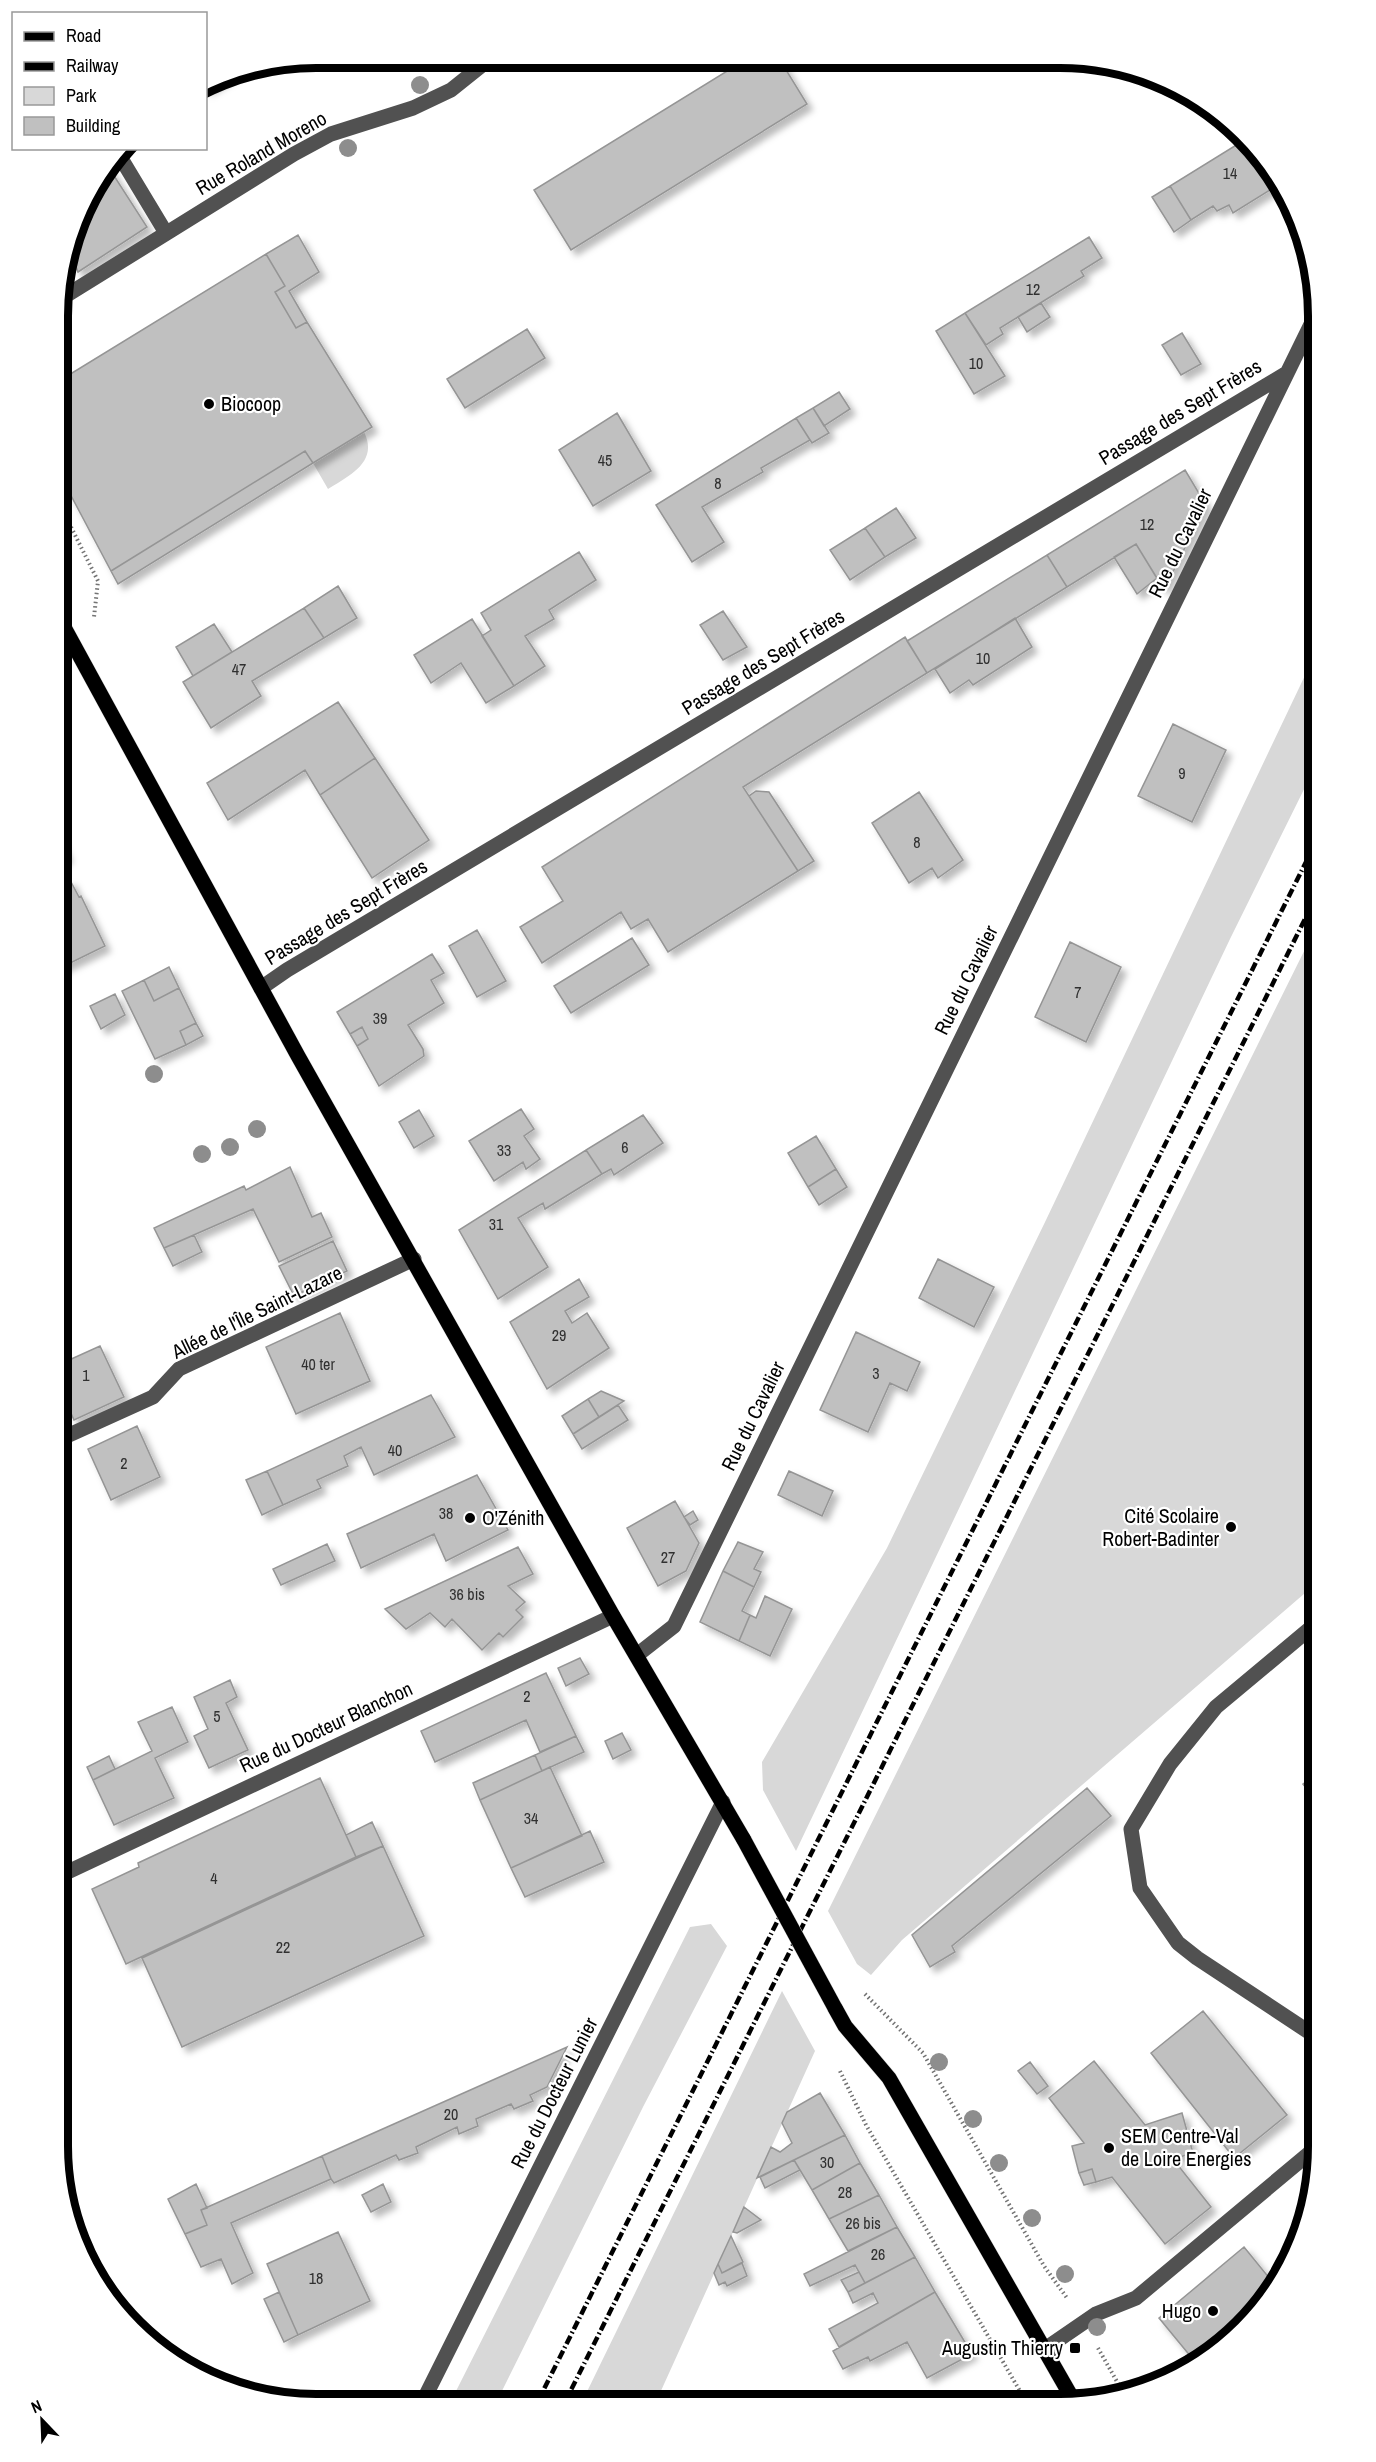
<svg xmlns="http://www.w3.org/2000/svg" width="1376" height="2462" font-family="'Archivo Narrow',sans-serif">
	<defs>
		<filter id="shadow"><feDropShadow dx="5.5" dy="5.5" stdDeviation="3" flood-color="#0004"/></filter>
	</defs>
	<rect width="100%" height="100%" fill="#fff"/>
	<path fill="#d8d8d8" d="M364,432C379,462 349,476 328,489L313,463Z
		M1319,646V759L1230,939L796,1851L763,1790L762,1762L887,1548L1046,1220Z
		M1319,921V1581L902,1940L871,1975L857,1964L828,1911Z
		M711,1924L727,1946L643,2107L496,2403H450L690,1927Z
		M782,1991L815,2051L655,2404H581Z"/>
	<path fill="#c0c0c0" stroke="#959595" stroke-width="1.5" filter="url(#shadow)" d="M745,60H780L807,104L571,250L534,190Z
		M233,73L206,90V84L217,77Z
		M1246,139L1265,160L1263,162L1278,185L1233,213L1229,205L1217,211L1213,206L1191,220L1170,186Z
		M109,168L147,227L78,272L72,257L66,259L84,201Z
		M1170,186L1191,220L1174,232L1152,197Z
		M298,235L319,272L289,291L307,322L296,328L275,292L285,286L266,254Z
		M1089,237L1102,258L1081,271L1084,276L1000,328L1003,334L986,345L965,313Z
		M266,254L285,286L275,292L296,328L307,322L372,427L313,463L305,451L111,571L59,473V381Z
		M1041,303L1050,317L1027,332L1018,317Z
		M965,313L1005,376L974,394L936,331Z
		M527,329L545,358L465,408L447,379Z
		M1182,333L1201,364L1181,375L1162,345Z
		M839,392L850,409L824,426L813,408Z
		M813,408L829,433L812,443L796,418Z
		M617,413L651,471L593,506L559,450Z
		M796,418L810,440L761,468L763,472L702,507L724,542L692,562L656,505Z
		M305,451L313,463L118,584L111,571Z
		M1185,470L1206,505L1164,590L1136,544L1067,587L1047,555Z
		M896,508L916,538L885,557L865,528Z
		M865,528L885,557L850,580L830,550Z
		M1136,544L1157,578L1137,594L1114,557Z
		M579,552L596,580L549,610L554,619L525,636L545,666L514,686L482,636L491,630L481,613Z
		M1047,555L1067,587L927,673L907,641Z
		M338,586L357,618L324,638L304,608Z
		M304,608L324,638L252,681L261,696L211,728L183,682Z
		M723,611L747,647L723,660L700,625Z
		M1015,618L1032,647L973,685L969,680L950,693L935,669Z
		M472,619L514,686L486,703L461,663L431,683L414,655Z
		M214,624L232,652L193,676L176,647Z
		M905,637L927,673L743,787L798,871L668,952L648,919L631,929L621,912L542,963L520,927L563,901L542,867Z
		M338,702L375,758L320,795L305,770L228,820L207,783Z
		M1173,724L1226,750L1192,822L1138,796Z
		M375,758L429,840L372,878L320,795Z
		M756,791L769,792L814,861L798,871L749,796Z
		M919,792L963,860L938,878L932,868L909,883L872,823Z
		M59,839L67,857L58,861Z
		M70,880L79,897L81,896L105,946L58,969V886Z
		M477,930L506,981L477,997L449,946Z
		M632,938L649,965L571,1013L554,986Z
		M1070,942L1121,967L1086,1042L1035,1017Z
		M432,954L444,973L431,980L444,1003L408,1025L423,1049L424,1056L379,1086L357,1046L368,1039L362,1027L350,1034L337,1012Z
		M169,967L179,988L154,1001L144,980Z
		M144,980L154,1001L179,988L196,1023L180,1031L186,1045L155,1059L122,991Z
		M115,994L125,1015L101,1029L90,1006Z
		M196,1023L203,1036L186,1045L180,1031Z
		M362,1027L368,1039L357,1046L350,1034Z
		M521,1109L534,1129L524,1136L540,1159L526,1169L523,1162L494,1181L469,1141Z
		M419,1110L434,1136L414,1148L399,1122Z
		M643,1115L663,1143L614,1175L611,1169L602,1174L586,1150Z
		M816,1136L836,1169L808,1187L788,1153Z
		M586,1150L602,1174L545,1209L543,1203L518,1218L548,1267L498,1299L459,1230Z
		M290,1167L312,1217L321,1213L332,1237L279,1262L253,1209L164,1248L154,1228L244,1186L246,1190Z
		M836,1169L847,1187L819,1205L808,1187Z
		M194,1235L202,1252L173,1266L164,1248Z
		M333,1241L347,1271L294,1296L279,1266Z
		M938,1259L994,1287L974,1327L919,1298Z
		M579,1279L589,1297L565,1311L572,1323L587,1313L609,1348L547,1389L510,1322Z
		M340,1313L370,1381L296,1414L266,1347Z
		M856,1332L920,1362L907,1391L890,1383L868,1432L820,1410Z
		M100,1346L124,1397L74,1420L58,1384V1365Z
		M601,1391L624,1401L599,1417L588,1399Z
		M431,1395L455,1437L374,1475L361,1447L344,1456L348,1466L317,1480L321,1488L283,1505L267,1471Z
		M588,1399L599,1417L573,1434L562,1416Z
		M618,1405L628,1420L582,1449L573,1434Z
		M137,1426L160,1477L111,1500L88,1449Z
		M267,1471L283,1505L262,1515L246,1480Z
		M789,1471L833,1491L822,1516L778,1495Z
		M477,1475L508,1530L446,1561L434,1534L361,1568L347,1534Z
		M675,1501L699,1543L686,1571L658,1586L627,1528Z
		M693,1511L698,1520L690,1525L684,1517Z
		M738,1542L763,1552L754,1569L761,1572L754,1587L723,1571Z
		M327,1544L335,1561L281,1585L273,1569Z
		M518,1547L533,1574L508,1586L525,1602L516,1610L523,1617L503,1637L499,1633L482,1650L452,1619L445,1627L430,1613L406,1629L385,1609Z
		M723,1571L754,1587L742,1611L750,1615L739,1641L700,1622Z
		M765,1596L792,1609L770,1656L739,1641L750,1615L756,1618Z
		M580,1658L589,1674L566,1686L558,1668Z
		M546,1673L576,1736L540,1752L526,1720L435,1762L421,1731Z
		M230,1680L237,1697L226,1703L248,1750L209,1768L194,1736L208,1729L194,1697Z
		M172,1707L188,1742L155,1758L174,1798L114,1825L93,1780L152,1751L138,1722Z
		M622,1733L631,1750L613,1759L605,1741Z
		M576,1736L584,1752L542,1771L535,1755Z
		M535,1755L542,1771L480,1800L473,1783Z
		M109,1756L115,1769L93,1780L87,1767Z
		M550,1767L582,1836L511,1868L480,1800Z
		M1319,1771V1804L1303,1784Z
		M320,1778L356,1857L126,1964L92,1889L139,1867L138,1863Z
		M1087,1788L1111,1816L952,1946L955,1952L930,1967L912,1935Z
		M372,1822L383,1846L356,1857L346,1835Z
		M590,1831L604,1862L525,1897L511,1868Z
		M383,1846L424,1936L182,2047L142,1958Z
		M1203,2011L1287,2115L1234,2158L1151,2053Z
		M567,2047L547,2087L530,2095L533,2101L514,2109L511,2104L476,2119L478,2126L459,2134L457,2127L416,2147L418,2153L399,2160L396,2155L334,2183L331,2179L322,2156Z
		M1094,2061L1145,2125L1182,2113L1193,2153L1173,2159L1211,2207L1165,2244L1112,2177L1096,2182L1092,2169L1079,2173L1072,2146L1084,2143L1049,2098Z
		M1030,2062L1048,2086L1037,2094L1018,2071Z
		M820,2093L845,2135L757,2178L771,2147L780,2152L792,2143L782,2123L787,2112Z
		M845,2135L860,2163L812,2190L794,2160Z
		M322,2156L331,2179L231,2223L253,2273L232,2284L221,2259L201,2267L185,2234L207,2225L201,2210Z
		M794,2160L800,2170L765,2188L760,2177Z
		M860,2163L879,2195L829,2219L812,2190Z
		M1092,2169L1096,2182L1084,2185L1079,2173Z
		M196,2184L207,2208L201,2210L207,2225L185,2234L168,2199Z
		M383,2184L391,2202L371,2212L362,2195Z
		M879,2195L897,2227L848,2251L829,2219Z
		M744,2207L761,2220L737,2233L733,2232Z
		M897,2227L915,2257L865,2283L855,2265L810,2286L804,2274Z
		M338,2232L370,2301L298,2335L267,2264Z
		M731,2236L743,2262L722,2273L718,2264Z
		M1244,2247L1270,2279L1288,2264L1265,2304L1230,2339L1196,2363L1159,2318Z
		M915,2257L935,2292L839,2347L829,2329L878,2303L873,2293L853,2303L848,2292Z
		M742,2263L747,2276L727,2286L725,2282L719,2285L714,2273L718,2264L722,2273Z
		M859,2272L865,2283L848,2292L841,2280Z
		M279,2292L298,2335L284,2342L264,2299Z
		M935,2292L972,2354L927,2378L907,2342L870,2361L868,2357L843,2369L833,2351Z
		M992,2392L999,2405H969Z"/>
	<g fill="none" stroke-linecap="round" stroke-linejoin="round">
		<g stroke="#dbdbdb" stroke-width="16">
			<path id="major" d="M59,618L298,1056L613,1616L744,1840
				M835,2008L845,2026L889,2078L1075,2403"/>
		</g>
		<path stroke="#737373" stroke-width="4" stroke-dasharray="1.5 3" stroke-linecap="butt" d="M59,503L98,581L94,617
			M865,1994L923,2053L1044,2266L1067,2298
			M840,2071L866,2125L1028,2405
			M1098,2348L1124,2394"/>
		<path stroke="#515151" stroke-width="15" d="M119,155L166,233
			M59,300L294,154L331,134L413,108L451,90L491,58
			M261,988L287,970L1287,373
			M58,1440L153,1397L179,1369L414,1259
			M637,1655L674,1626L1318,310
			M57,1877L613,1616
			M1318,2038L1197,1958L1178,1943L1140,1888L1131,1829L1170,1764L1216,1707L1319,1621
			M1045,2349L1096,2314L1136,2298L1318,2146
			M422,2403L723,1802"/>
		<use href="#major" stroke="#000" stroke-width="15"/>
		<path stroke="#000" stroke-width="4.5" stroke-dasharray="9 3 1.5 3" stroke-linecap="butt" d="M537,2403L1319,836
			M564,2404L1319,891"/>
		<g stroke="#dbdbdb" stroke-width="16" stroke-linecap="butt">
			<path id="major-bridge" d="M744,1840L835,2008"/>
		</g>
		<use href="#major-bridge" stroke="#000" stroke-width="15"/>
	</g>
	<g fill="#8d8d8d">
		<circle cx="420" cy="85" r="9"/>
		<circle cx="348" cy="148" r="9"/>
		<circle cx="154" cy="1074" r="9"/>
		<circle cx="257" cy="1129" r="9"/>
		<circle cx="230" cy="1147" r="9"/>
		<circle cx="202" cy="1154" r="9"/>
		<circle cx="939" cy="2062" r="9"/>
		<circle cx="973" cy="2119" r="9"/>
		<circle cx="999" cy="2163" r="9"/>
		<circle cx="1032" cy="2218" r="9"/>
		<circle cx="1065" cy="2274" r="9"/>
		<circle cx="1097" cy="2327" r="9"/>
	</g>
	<g fill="#000" stroke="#fff" stroke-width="2">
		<circle cx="209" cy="404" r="6"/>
		<circle cx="470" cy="1518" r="6"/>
		<circle cx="1231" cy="1527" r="6"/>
		<circle cx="1109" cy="2148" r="6"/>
		<circle cx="1213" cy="2311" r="6"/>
		<rect x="1069" y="2342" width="12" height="12" rx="3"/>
	</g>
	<g text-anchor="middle" stroke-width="4.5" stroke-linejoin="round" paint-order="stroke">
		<g font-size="16" fill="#303030">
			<text x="1230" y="179">14</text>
			<text x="1033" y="295">12</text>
			<text x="976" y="369">10</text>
			<text x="605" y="466">45</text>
			<text x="718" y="489">8</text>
			<text x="1147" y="530">12</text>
			<text x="983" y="664">10</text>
			<text x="239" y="675">47</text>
			<text x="1182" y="779">9</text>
			<text x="917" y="848">8</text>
			<text x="1078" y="998">7</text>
			<text x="380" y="1024">39</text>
			<text x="625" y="1153">6</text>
			<text x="504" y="1156">33</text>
			<text x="496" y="1230">31</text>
			<text x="559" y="1341">29</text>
			<text x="318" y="1370">40 ter</text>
			<text x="876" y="1379">3</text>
			<text x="86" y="1381">1</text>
			<text x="395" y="1456">40</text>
			<text x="124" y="1469">2</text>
			<text x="446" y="1519">38</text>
			<text x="668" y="1563">27</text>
			<text x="467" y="1600">36 bis</text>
			<text x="527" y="1702">2</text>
			<text x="217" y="1722">5</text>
			<text x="531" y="1824">34</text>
			<text x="214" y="1884">4</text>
			<text x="283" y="1953">22</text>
			<text x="451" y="2120">20</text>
			<text x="827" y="2168">30</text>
			<text x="845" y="2198">28</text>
			<text x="863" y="2229">26 bis</text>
			<text x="878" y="2260">26</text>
			<text x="316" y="2284">18</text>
		</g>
		<g font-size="20" fill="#000" stroke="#fff">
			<text transform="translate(261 153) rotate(-30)" y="7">Rue Roland Moreno</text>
			<text transform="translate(1180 412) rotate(-31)" y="7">Passage des Sept Frères</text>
			<text transform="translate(1180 543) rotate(-64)" y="7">Rue du Cavalier</text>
			<text transform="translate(763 662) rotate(-31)" y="7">Passage des Sept Frères</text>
			<text transform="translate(346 912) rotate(-31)" y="7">Passage des Sept Frères</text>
			<text transform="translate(966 980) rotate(-64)" y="7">Rue du Cavalier</text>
			<text transform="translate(257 1312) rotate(-26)" y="7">Allée de l'Île Saint-Lazare</text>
			<text transform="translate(753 1416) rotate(-64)" y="7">Rue du Cavalier</text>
			<text transform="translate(326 1727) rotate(-25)" y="7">Rue du Docteur Blanchon</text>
			<text transform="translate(554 2093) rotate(-63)" y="7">Rue du Docteur Lunier</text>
		</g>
		<g font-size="20" fill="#000" stroke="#fff" text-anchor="start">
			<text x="221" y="411">Biocoop</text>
			<text x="1219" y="1523" text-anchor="end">Cité Scolaire<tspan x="1219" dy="23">Robert-Badinter</tspan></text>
			<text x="482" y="1525">O'Zénith</text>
			<text x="1121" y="2143">SEM Centre-Val<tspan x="1121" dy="23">de Loire Energies</tspan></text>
			<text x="1201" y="2318" text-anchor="end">Hugo</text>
			<text x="1063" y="2355" text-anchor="end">Augustin Thierry</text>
		</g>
	</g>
	<path d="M0 0H1376V2462H0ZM316 68H1060A248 248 0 0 1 1308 316V2146A248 248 0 0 1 1060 2394H316A248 248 0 0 1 68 2146V316A248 248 0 0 1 316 68Z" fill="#fff" fill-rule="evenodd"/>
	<path fill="none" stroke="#000" stroke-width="8" d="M316 68H1060A248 248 0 0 1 1308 316V2146A248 248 0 0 1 1060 2394H316A248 248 0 0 1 68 2146V316A248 248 0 0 1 316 68Z"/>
	<rect x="12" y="12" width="195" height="138" fill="#ffffff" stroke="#999999" stroke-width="1.5"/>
	<rect x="24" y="32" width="30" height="9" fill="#000000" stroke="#999999" stroke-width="1.5"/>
	<text x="66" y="42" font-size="18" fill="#000000">Road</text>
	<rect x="24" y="62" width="30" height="9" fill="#000000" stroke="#999999" stroke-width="1.5"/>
	<text x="66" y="72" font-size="18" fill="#000000">Railway</text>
	<rect x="24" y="87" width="30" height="18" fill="#d8d8d8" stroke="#999999" stroke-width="1.5"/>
	<text x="66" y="102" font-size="18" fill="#000000">Park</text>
	<rect x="24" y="117" width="30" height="18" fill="#c0c0c0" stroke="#999999" stroke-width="1.5"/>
	<text x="66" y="132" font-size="18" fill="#000000">Building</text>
	<g transform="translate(42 2420) rotate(337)" stroke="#ffffff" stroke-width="4.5" paint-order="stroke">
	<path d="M0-4.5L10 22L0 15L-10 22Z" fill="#000000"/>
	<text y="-9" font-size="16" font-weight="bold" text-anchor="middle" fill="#000000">N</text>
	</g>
</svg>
